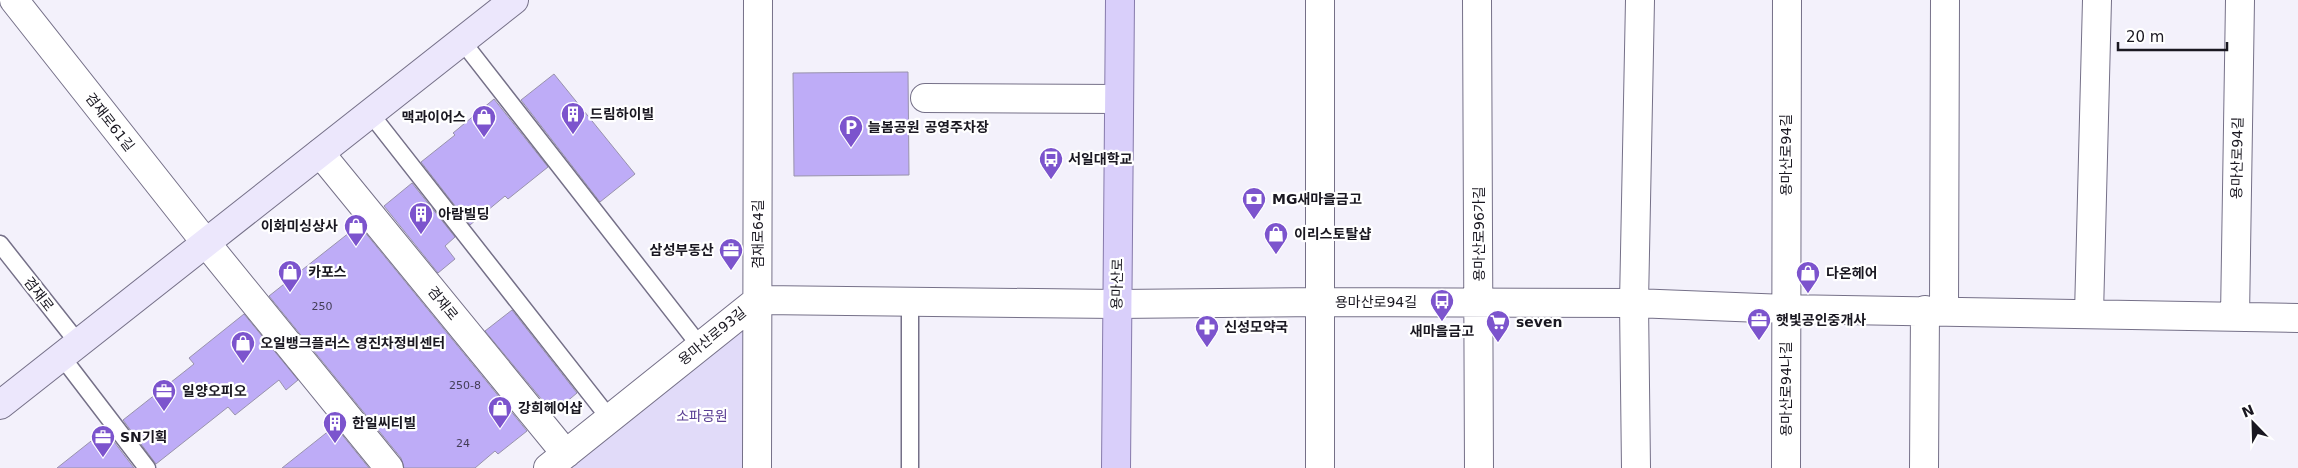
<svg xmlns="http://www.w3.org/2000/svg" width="2298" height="468" font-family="'DejaVu Sans','Noto Sans KR',sans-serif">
	<rect width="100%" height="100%" fill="#f3f1fb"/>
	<path fill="#e1dbf9" d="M755,306L754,468H554Z"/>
	<path fill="#beacf7" stroke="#9993ac" d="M908,72L909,175L794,176L793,73Z
		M554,74L635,174L600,202L521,100Z
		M494,99L548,167L508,199L505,196L470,225L421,162L455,135L453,133Z
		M412,183L455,237L445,246L455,259L438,273L384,206Z
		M359,225L527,431L498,454L495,451L475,468H404L401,458L269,296Z
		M512,310L577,393L553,413L485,331Z
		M244,314L298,380L286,390L279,380L235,415L228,407L156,464L123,420L194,364L189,358Z
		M335,426L369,468H282Z
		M105,430L134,468H57Z"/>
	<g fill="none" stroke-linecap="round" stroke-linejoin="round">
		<g stroke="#757088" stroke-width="19">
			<path id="lane" d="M462,41L700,346
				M370,113L610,419
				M0,244L79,344
				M910,302V468
				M62,357L147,468"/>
		</g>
		<g stroke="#757088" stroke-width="30">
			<path id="street" d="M14,0L206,243L389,468
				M1477,0L1479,468
				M925,98L1119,99
				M320,153L566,454
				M1944,310L1945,0
				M2089,314L2097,0
				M2235,317L2240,0
				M548,468L758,300L1117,304L1321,302L1634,303L1785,309L2298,318
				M757,468L758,0
				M1320,468V0
				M1636,468L1634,303L1640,0
				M1786,468L1787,0
				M1924,468L1925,310"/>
		</g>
		<g stroke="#757088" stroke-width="30">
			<path id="secondary" d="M0,405L514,0"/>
		</g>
		<g stroke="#867aab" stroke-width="30">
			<path id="primary" d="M1116,468L1120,0"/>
		</g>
		<use href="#lane" stroke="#fff" stroke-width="16"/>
		<use href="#street" stroke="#fff" stroke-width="28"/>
		<use href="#secondary" stroke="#ece7fc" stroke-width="28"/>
		<use href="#primary" stroke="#d9cffa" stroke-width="28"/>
	</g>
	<defs>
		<g id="building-pin" transform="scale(1.25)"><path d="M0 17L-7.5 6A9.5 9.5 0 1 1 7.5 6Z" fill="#7c54cd" stroke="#fff"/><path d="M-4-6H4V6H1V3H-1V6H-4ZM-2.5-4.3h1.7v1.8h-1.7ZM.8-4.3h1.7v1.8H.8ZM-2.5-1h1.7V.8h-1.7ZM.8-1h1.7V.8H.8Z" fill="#fff"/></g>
		<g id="shop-pin" transform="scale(1.25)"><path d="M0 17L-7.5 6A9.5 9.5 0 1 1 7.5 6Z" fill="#7c54cd" stroke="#fff"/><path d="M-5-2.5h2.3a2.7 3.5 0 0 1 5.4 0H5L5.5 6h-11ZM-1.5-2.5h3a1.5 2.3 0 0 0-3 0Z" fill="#fff"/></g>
		<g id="parking-pin" transform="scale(1.25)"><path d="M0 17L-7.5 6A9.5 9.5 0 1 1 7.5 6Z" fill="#7c54cd" stroke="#fff"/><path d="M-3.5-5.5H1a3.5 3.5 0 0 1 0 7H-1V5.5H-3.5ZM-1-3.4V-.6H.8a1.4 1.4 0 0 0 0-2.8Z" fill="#fff"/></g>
		<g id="bus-pin" transform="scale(1.25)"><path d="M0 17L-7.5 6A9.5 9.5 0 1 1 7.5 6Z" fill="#7c54cd" stroke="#fff"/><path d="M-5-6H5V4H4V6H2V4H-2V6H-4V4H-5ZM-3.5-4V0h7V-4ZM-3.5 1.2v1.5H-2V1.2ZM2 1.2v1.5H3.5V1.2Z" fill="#fff"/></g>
		<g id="bank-pin" transform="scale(1.25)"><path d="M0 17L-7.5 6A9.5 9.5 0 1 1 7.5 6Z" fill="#7c54cd" stroke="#fff"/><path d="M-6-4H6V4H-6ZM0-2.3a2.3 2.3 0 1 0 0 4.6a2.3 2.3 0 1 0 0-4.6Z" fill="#fff"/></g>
		<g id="office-pin" transform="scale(1.25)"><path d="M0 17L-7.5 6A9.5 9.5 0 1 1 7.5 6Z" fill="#7c54cd" stroke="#fff"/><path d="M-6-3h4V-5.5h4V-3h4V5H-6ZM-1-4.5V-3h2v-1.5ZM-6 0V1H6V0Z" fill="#fff"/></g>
		<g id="supermarket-pin" transform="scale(1.25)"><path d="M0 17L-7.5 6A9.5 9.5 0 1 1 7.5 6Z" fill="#7c54cd" stroke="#fff"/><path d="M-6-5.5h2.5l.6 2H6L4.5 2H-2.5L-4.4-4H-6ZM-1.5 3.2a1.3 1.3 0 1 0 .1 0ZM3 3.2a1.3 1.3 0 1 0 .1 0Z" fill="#fff"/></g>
		<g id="pharmacy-pin" transform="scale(1.25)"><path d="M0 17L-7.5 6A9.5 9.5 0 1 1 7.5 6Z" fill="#7c54cd" stroke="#fff"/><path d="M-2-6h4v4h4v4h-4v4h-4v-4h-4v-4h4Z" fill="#fff"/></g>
	</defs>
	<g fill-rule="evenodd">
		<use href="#building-pin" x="573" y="114"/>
		<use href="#shop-pin" x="484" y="117"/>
		<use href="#parking-pin" x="851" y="127"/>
		<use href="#bus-pin" x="1051" y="159"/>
		<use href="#bank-pin" x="1254" y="199"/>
		<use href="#building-pin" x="421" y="214"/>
		<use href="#shop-pin" x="356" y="226"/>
		<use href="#shop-pin" x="1276" y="234"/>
		<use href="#office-pin" x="731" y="250"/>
		<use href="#shop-pin" x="290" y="272"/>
		<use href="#shop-pin" x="1808" y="273"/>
		<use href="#bus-pin" x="1442" y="301"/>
		<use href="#office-pin" x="1759" y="320"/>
		<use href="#supermarket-pin" x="1498" y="322"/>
		<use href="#pharmacy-pin" x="1207" y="327"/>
		<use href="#shop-pin" x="243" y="343"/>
		<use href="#office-pin" x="164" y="391"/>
		<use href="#shop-pin" x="500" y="408"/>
		<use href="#building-pin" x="335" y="423"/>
		<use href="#office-pin" x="103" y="437"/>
	</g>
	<g text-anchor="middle" stroke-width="4.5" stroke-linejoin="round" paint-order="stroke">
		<g font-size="11" fill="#433d56">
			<text x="322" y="310">250</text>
			<text x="465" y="389">250-8</text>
			<text x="463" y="447">24</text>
		</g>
		<g font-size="14" font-weight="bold" fill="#1a1821" stroke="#fff" text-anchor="start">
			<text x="590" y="119">드림하이빌</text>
			<text x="466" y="122" text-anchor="end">맥과이어스</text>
			<text x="868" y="132">늘봄공원 공영주차장</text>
			<text x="1068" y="164">서일대학교</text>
			<text x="1272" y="204">MG새마을금고</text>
			<text x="438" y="219">아람빌딩</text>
			<text x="338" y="231" text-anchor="end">이화미싱상사</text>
			<text x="1294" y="239">이리스토탈샵</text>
			<text x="714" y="255" text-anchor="end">삼성부동산</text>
			<text x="308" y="277">카포스</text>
			<text x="1826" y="278">다온헤어</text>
			<text x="1776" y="325">햇빛공인중개사</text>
			<text x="1516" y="327">seven</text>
			<text x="1224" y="332">신성모약국</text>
			<text x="1442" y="336" text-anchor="middle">새마을금고</text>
			<text x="260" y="348">오일뱅크플러스 영진차정비센터</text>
			<text x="182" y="396">일양오피오</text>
			<text x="518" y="413">강희헤어샵</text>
			<text x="352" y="428">한일씨티빌</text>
			<text x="120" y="442">SN기획</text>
		</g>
		<g font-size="14" fill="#1a1821" stroke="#fff">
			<text transform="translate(110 122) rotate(52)" y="5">겸재로61길</text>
			<text transform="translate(1786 155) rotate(-90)" y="5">용마산로94길</text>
			<text transform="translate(2237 158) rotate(-89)" y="5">용마산로94길</text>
			<text transform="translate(758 234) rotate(-90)" y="5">겸재로64길</text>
			<text transform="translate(1479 234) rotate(-90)" y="5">용마산로96가길</text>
			<text transform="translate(1117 284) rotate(-89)" y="5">용마산로</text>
			<text transform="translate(39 294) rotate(52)" y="5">겸재로</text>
			<text x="1376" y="307">용마산로94길</text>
			<text transform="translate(443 303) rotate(51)" y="5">겸재로</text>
			<text transform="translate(712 336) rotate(-39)" y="5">용마산로93길</text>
			<text transform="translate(1786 389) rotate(-90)" y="5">용마산로94나길</text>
		</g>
		<g font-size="14" fill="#583c92" stroke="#fff">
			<text x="702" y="421">소파공원</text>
		</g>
	</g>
	<g transform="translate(2253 423) rotate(337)" stroke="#ffffff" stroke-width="4" paint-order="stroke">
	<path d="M0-4L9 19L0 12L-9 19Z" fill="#1a1821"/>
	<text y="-8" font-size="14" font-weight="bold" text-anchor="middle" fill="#1a1821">N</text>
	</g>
	<path d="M2118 42v8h109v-8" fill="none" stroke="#1a1821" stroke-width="2.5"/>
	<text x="2126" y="42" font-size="15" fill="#1a1821" stroke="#ffffff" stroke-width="4" paint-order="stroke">20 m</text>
</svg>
